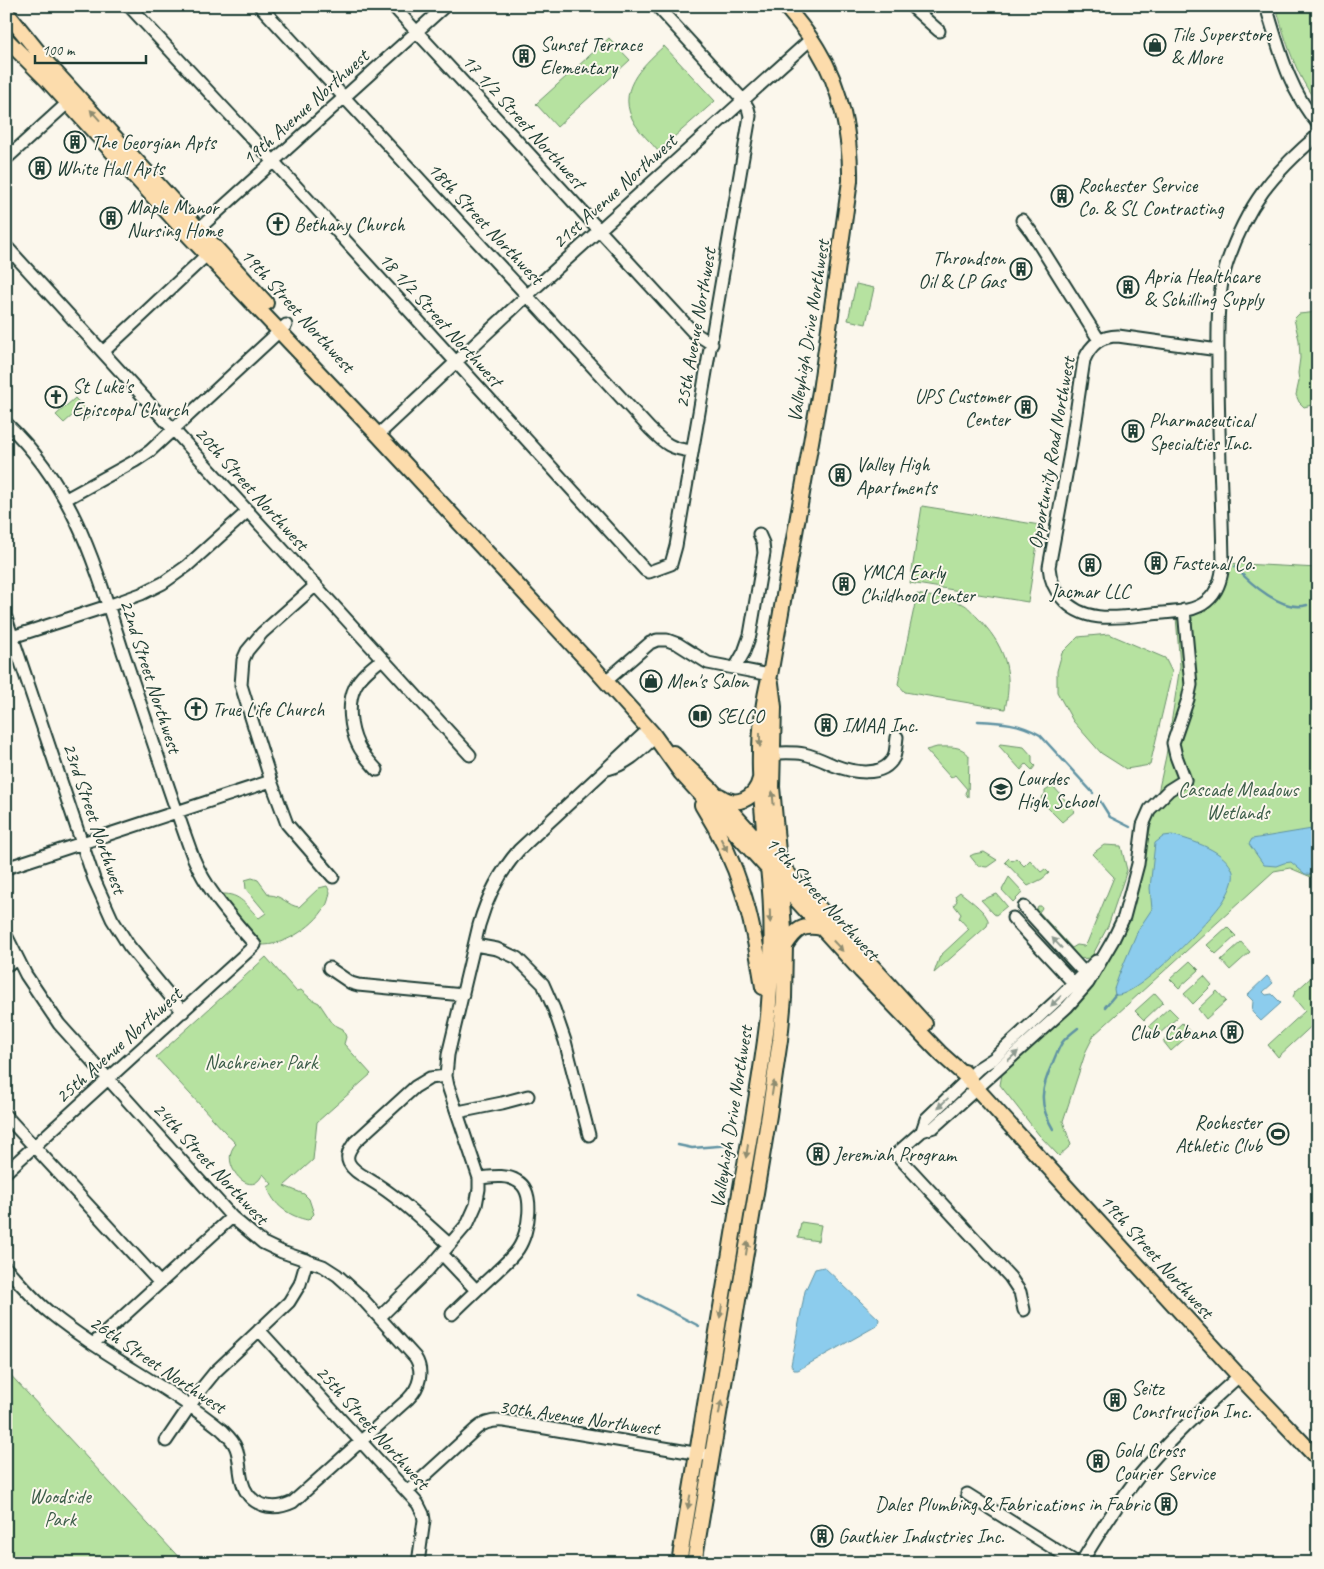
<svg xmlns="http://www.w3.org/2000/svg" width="1324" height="1569" font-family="Caveat,sans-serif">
	<rect width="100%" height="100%" fill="#fbf7ec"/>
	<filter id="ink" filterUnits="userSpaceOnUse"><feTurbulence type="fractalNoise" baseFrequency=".02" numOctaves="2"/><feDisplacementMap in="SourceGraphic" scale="10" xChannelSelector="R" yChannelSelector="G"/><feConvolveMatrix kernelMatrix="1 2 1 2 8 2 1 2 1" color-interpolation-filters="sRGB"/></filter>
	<g filter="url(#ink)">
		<path fill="#b6e2a0" stroke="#6a906a" d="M1276,6H1318V104C1296,76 1285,40 1276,6Z
			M609,38L630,60L557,127L536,104Z
			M664,46L715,101L658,151C651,142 641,134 635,124C615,91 641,67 664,46Z
			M856,284L874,288L866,324L848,320Z
			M1318,312V388L1313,394L1312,405L1304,407L1299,402L1296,395L1299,381L1298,373L1300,358L1299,340L1294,319L1299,314Z
			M75,398L91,415L83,422L73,412L71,413L73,415L64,423L56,415Z
			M922,506L1040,525L1028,602L910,583Z
			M1223,563L1318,568V880L1290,868L1274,871L1094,1035L1086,1051L1063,1121L1071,1145L1059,1156L1039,1135L1000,1085L1002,1074L1095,983L1124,927L1141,871L1166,756L1180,666L1176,617L1203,604Z
			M917,594C932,597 949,598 963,604C968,606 973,613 977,617C1004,644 1014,672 1005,709L905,692L898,684Z
			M1109,634L1165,658L1172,672L1150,765L1126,769L1101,753L1073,721L1057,692V671L1062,653L1078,637Z
			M1000,744L1024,747L1032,756V763L1035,766L1032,770L1026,764L1021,770L999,746Z
			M937,747C949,747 962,745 969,756L968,797L965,793L967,789L955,775L951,778L926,750Z
			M1053,786L1075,811L1062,822L1042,802L1041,798L1045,794V791Z
			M1104,845L1121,846L1127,870L1108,926L1091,958L1078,959L1036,915V910L1038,906H1041L1042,908L1039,912L1072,948L1077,945L1084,946L1087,943L1114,877L1092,854Z
			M984,852L997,860L987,867L978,866L970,856L974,854Z
			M1009,858L1012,861L1016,858L1024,866L1030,860L1041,872L1045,869L1049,873L1042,879L1028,886L1005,862Z
			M1009,877L1022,891L1020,895L1013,902L1002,890Z
			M252,878L258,880L269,895C282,895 288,906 299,907L319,888L327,886L330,892C329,897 328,903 325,907C314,927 279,950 255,944L216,901L221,894C241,893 246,906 259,918L266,913L246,889L245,880Z
			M960,892C967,898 983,909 987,918C989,921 988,923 987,926L934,973L940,956L969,929L959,918L961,914L954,905L957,901L955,896Z
			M997,894L1007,906L996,915L994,914L981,900Z
			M1227,927L1236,936L1216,954L1207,945Z
			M1241,942L1250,952L1230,970L1221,960Z
			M266,957L296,991L301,990L311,999L319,1003L333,1024L343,1029L346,1037L344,1044L371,1074L317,1122L313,1160L284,1186L304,1194L309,1199L314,1214L308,1220C291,1217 272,1205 268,1187L272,1184L263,1174C261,1177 259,1181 255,1183C241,1189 220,1159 236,1144L156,1057Z
			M1190,961L1199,970L1179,988L1170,979Z
			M1316,973L1318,975V1020L1278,1057L1268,1045L1305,1011L1293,997L1295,992Z
			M1204,976L1212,985L1193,1004L1184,994Z
			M1217,991L1226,1001L1206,1019L1198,1009Z
			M1155,993L1163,1002L1144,1020L1135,1011Z
			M1169,1008L1178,1017L1158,1035L1149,1026Z
			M1182,1023L1191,1033L1171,1051L1163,1041Z
			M801,1222L821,1225L818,1241L798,1238Z
			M6,1370L184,1563H6Z"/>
		<path fill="#8ccced" stroke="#6093a3" d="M1318,828V875L1305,874L1291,862L1284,863L1276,866L1264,865L1249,844L1252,839Z
			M1172,835C1191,840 1227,851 1233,872C1235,881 1228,893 1224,900C1212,919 1136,999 1115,995L1114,989L1119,975L1138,930L1152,909L1150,888L1155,843L1164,836Z
			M1267,976L1273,983L1263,992L1266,995L1272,994L1281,1003L1261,1021L1252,1012L1253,1001L1247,995Z
			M824,1267L879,1319L878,1325L798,1370H794L791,1365L805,1291L815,1269Z"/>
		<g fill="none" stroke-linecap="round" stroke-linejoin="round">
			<path stroke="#6093a3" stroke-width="2.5" d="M1235,567C1250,583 1283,613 1307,605
				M978,721C1001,722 1020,723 1040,735L1093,793
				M1100,801L1110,817L1130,827
				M1105,1007L1115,995
				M1053,1129C1038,1104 1041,1088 1053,1062C1061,1043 1060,1042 1078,1028
				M678,1145L692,1148L731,1145
				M639,1295L699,1326
				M6,1556L7,1563"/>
			<g stroke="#1f3d34" stroke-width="15">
				<path id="minor" d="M129,6L273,161L645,570L649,572L671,564L676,546L750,116L748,108L743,100L657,6
					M260,6L650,429C665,444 671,449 692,451
					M393,6L693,332L712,344
					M911,6L939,31
					M1266,6C1279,48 1289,91 1318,124
					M6,159L73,98
					M1022,220L1032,233L1099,340
					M192,235L445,6
					M6,246L470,755
					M1218,350L1118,336C1101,336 1091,344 1084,360L1070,453L1049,567C1050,579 1054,589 1062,598C1084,625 1121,617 1152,614C1169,612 1193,613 1207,601C1218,592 1222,576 1223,563C1222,498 1218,434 1218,369C1218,335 1216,296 1227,263C1247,205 1272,174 1318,135
					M103,352L212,250
					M6,423C75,488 95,565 123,652C146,720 168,789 193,857C207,891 231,917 255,945L6,1172
					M378,435L534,289L811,39
					M66,499L135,461L150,451L286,325
					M316,585L262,633L247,651L243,660L241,685L271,781L287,824L333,877
					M6,618L94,879L112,919L129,946L183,1012
					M6,639L108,606L141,594L163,583L187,566L248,511
					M735,668L744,652L750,635L764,553L763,543L759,534
					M606,681L650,643L657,640H667L678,644L708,663L770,675
					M773,753C783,753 794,752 804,754C814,756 824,761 833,765C851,772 883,779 894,757C896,751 896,744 897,737
					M608,769C628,764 640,751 655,737
					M377,770C370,762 362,754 358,745C350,729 347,703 355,687C360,676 372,667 382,659
					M6,868L271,781
					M1024,907L1089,978
					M1013,918L1078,988
					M6,935L26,975L59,1024L232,1217L263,1243L282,1252L323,1266L337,1275L358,1294L415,1357C424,1371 420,1387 408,1399L293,1502C272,1512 248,1506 242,1481C239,1470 240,1458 236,1448C233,1440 227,1435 222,1430C168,1386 103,1356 49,1312C33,1299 20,1283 6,1268
					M475,945L497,949L517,958L543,984L554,1009L565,1041L589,1135
					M6,965L18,960
					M329,968L351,983L358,985L463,995
					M446,1076L430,1078L415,1087L355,1142C351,1148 345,1155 349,1163C353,1171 362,1175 370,1180C399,1197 424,1222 449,1244
					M458,1112L502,1103L528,1096
					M6,1116L160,1283
					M922,1131L926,1119L979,1068L993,1059L1057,1000L1096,961
					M442,1254L476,1290
					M1024,1310L1020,1292L1010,1277L896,1154L922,1131L934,1127L1067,1007L1088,983L1113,940L1124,917L1138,864L1143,825L1150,809L1169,790L1185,780L1176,756L1173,743L1188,699L1191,685L1184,610
					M452,1314C466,1300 480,1287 494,1274C502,1266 512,1258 518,1249C529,1233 536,1191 517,1181C506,1174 491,1177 479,1178
					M380,1317L428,1270L468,1223L476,1205L479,1189V1178L448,1086L446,1076L448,1055L479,925C487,897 500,872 519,850L649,729
					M259,1330L418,1504L423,1514L424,1520L418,1563
					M94,1343L232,1217
					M166,1441L202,1388L215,1372L289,1302L300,1284L307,1260
					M407,1492L476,1429C484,1422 493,1420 504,1421L712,1456
					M967,1494L1077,1563
					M1081,1563C1099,1533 1117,1504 1139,1476C1169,1439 1204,1408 1239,1376"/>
			</g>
			<g stroke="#1f3d34" stroke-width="18">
				<path id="major" d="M6,12L48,64L266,303
					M6,39L47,80L190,237L378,435L595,669L653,734L681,773L861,971L941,1054L969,1079
					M673,753L710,788L925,1024
					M720,796C736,808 755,799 760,779
					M702,805C741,867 752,916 763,987
					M785,946C796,929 802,924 822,928
					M964,1072L977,1089L1239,1376L1318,1459
					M679,1563C698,1447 717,1332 736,1216C747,1150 761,1082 768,1016C772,969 773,913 768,867C761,804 753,737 770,675L820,391L850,181C851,137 841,87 818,50C809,34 797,20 785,6
					M694,1563L769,1115L780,1040L784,998L785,946L781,884L772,787L774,707L771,683"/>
			</g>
			<use href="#minor" stroke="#fbf7ec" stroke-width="11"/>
			<use href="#major" stroke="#fcdcac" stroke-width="14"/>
		</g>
		<defs><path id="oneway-solid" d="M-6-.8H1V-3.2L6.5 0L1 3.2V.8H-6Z" transform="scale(1.25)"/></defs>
		<g fill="#8e8c70">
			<use href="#oneway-solid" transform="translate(95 115) rotate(-132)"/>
			<use href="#oneway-solid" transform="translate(760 740) rotate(90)"/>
			<use href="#oneway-solid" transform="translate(773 798) rotate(-95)"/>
			<use href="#oneway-solid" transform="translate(724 845) rotate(63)"/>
			<use href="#oneway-solid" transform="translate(770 916) rotate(88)"/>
			<use href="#oneway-solid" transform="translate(838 946) rotate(47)"/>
			<use href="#oneway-solid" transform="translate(773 1088) rotate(-81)"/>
			<use href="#oneway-solid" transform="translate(747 1151) rotate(99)"/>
			<use href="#oneway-solid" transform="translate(747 1248) rotate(-81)"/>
			<use href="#oneway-solid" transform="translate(721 1311) rotate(99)"/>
			<use href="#oneway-solid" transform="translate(720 1408) rotate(-80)"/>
			<use href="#oneway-solid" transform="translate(689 1502) rotate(100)"/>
		</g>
		<g fill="#8d9a90">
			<use href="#oneway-solid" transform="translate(1057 943) rotate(-133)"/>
			<use href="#oneway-solid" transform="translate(1056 1001) rotate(136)"/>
			<use href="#oneway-solid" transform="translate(1013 1056) rotate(-42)"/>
			<use href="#oneway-solid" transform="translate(943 1103) rotate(137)"/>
		</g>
	</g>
	<defs>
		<g id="shop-ring" transform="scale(1.125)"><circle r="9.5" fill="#fbf7ec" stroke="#1f3d34" stroke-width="1.5"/><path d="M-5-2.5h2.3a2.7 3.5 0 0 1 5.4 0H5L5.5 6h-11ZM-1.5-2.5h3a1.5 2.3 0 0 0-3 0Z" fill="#1f3d34"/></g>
		<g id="building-ring" transform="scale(1.125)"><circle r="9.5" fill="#fbf7ec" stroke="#1f3d34" stroke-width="1.5"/><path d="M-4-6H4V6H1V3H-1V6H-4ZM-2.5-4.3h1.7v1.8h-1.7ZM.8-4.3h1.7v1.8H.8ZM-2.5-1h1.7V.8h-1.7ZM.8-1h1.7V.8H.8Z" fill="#1f3d34"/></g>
		<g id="church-ring" transform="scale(1.125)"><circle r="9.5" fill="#fbf7ec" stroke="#1f3d34" stroke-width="1.5"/><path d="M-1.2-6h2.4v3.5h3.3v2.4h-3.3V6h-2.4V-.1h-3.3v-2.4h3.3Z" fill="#1f3d34"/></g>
		<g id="library-ring" transform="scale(1.125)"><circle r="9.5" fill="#fbf7ec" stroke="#1f3d34" stroke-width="1.5"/><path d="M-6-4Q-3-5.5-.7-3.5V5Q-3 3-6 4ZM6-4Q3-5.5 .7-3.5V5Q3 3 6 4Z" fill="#1f3d34"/></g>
		<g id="school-ring" transform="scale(1.125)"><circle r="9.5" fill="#fbf7ec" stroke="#1f3d34" stroke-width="1.5"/><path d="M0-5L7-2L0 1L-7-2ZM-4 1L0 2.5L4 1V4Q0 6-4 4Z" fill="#1f3d34"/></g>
		<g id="stadium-ring" transform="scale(1.125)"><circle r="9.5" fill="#fbf7ec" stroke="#1f3d34" stroke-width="1.5"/><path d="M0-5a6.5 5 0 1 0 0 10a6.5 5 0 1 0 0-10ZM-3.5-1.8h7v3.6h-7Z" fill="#1f3d34"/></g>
	</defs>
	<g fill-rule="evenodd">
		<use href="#shop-ring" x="1155" y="45"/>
		<use href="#building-ring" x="524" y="56"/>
		<use href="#building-ring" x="75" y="142"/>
		<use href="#building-ring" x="40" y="168"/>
		<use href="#building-ring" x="1062" y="196"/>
		<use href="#building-ring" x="111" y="218"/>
		<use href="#church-ring" x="278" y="224"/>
		<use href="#building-ring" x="1021" y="269"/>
		<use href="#building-ring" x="1128" y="287"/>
		<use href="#church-ring" x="56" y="397"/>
		<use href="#building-ring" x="1026" y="407"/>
		<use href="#building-ring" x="1133" y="431"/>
		<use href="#building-ring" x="840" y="475"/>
		<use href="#building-ring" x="1156" y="563"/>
		<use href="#building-ring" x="1090" y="565"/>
		<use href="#building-ring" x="844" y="584"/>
		<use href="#shop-ring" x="651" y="681"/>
		<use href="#church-ring" x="196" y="709"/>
		<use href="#library-ring" x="700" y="716"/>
		<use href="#building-ring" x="826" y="725"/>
		<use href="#school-ring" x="1001" y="789"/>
		<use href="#building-ring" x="1232" y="1032"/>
		<use href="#stadium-ring" x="1278" y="1134"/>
		<use href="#building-ring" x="818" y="1154"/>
		<use href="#building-ring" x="1115" y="1400"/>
		<use href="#building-ring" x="1098" y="1461"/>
		<use href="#building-ring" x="1166" y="1504"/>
		<use href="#building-ring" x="822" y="1536"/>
	</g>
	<g text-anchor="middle" stroke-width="4" stroke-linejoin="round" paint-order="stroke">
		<g font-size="20" fill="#1f3d34" stroke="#fbf7ec" text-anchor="start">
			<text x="1171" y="41">Tile Superstore<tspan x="1171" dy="23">&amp; More</tspan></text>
			<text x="540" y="51">Sunset Terrace<tspan x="540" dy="23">Elementary</tspan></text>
			<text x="91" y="149">The Georgian Apts</text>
			<text x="56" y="175">White Hall Apts</text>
			<text x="1078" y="192">Rochester Service<tspan x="1078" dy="23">Co. &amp; SL Contracting</tspan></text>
			<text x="127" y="214">Maple Manor<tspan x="127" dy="23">Nursing Home</tspan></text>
			<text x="294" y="231">Bethany Church</text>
			<text x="1005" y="265" text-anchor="end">Throndson<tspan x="1005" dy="23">Oil &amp; LP Gas</tspan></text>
			<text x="1144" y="283">Apria Healthcare<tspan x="1144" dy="23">&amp; Schilling Supply</tspan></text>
			<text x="72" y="393">St Luke's<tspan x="72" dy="23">Episcopal Church</tspan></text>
			<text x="1010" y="403" text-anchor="end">UPS Customer<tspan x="1010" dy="23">Center</tspan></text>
			<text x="1149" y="427">Pharmaceutical<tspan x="1149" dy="23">Specialties Inc.</tspan></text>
			<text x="856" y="471">Valley High<tspan x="856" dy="23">Apartments</tspan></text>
			<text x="1172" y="570">Fastenal Co.</text>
			<text x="860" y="579">YMCA Early<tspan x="860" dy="23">Childhood Center</tspan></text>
			<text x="1090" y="598" text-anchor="middle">Jacmar LLC</text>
			<text x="667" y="688">Men's Salon</text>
			<text x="212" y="716">True Life Church</text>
			<text x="716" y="723">SELCO</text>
			<text x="842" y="732">IMAA Inc.</text>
			<text x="1017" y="785">Lourdes<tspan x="1017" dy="23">High School</tspan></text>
			<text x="1216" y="1039" text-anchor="end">Club Cabana</text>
			<text x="1262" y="1129" text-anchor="end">Rochester<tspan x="1262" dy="23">Athletic Club</tspan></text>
			<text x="834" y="1161">Jeremiah Program</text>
			<text x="1131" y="1395">Seitz<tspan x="1131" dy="23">Construction Inc.</tspan></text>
			<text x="1114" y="1457">Gold Cross<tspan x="1114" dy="23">Courier Service</tspan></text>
			<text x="1150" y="1511" text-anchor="end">Dales Plumbing &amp; Fabrications in Fabric</text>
			<text x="838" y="1543">Gauthier Industries Inc.</text>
		</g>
		<g font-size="20" fill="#1f3d34" stroke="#fbf7ec">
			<text transform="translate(305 107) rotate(-42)" y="7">19th Avenue Northwest</text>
			<text transform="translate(524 121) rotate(48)" y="7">17 1/2 Street Northwest</text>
			<text transform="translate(614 191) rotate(-42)" y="7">21st Avenue Northwest</text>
			<text transform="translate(486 223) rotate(47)" y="7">18th Street Northwest</text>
			<text transform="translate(298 310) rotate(48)" y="7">19th Street Northwest</text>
			<text transform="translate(441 319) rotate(48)" y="7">18 1/2 Street Northwest</text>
			<text transform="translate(695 328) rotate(-80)" y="7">25th Avenue Northwest</text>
			<text transform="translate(808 331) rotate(-81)" y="7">Valleyhigh Drive Northwest</text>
			<text transform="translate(1051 453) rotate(-80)" y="7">Opportunity Road Northwest</text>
			<text transform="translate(252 488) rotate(48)" y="7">20th Street Northwest</text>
			<text transform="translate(151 676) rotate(72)" y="7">22nd Street Northwest</text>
			<text transform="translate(95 818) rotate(71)" y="7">23rd Street Northwest</text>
			<text transform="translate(823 898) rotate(48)" y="7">19th Street Northwest</text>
			<text transform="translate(118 1045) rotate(-42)" y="7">25th Avenue Northwest</text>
			<text transform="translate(731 1117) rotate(-81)" y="7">Valleyhigh Drive Northwest</text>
			<text transform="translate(211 1163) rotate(47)" y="7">24th Street Northwest</text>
			<text transform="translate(1157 1256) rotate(48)" y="7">19th Street Northwest</text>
			<text transform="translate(158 1364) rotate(34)" y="7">26th Street Northwest</text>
			<text transform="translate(579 1417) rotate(8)" y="7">30th Avenue Northwest</text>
			<text transform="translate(373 1427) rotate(48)" y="7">25th Street Northwest</text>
		</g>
		<g font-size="20" fill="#3d5e4a" stroke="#fbf7ec">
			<text x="1238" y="796">Cascade Meadows<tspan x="1238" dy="23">Wetlands</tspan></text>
			<text x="261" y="1069">Nachreiner Park</text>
			<text x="60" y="1503">Woodside<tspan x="60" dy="23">Park</tspan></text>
		</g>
	</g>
	<rect width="1324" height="1569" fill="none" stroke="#fbf7ec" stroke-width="25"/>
	<rect x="12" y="12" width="1299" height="1544" fill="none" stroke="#1f3d34" stroke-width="2" filter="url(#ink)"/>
	<path d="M35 55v8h111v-8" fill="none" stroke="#1f3d34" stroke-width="2.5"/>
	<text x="42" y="55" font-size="15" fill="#1f3d34" stroke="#fbf7ec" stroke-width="4" paint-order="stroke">100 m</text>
</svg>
